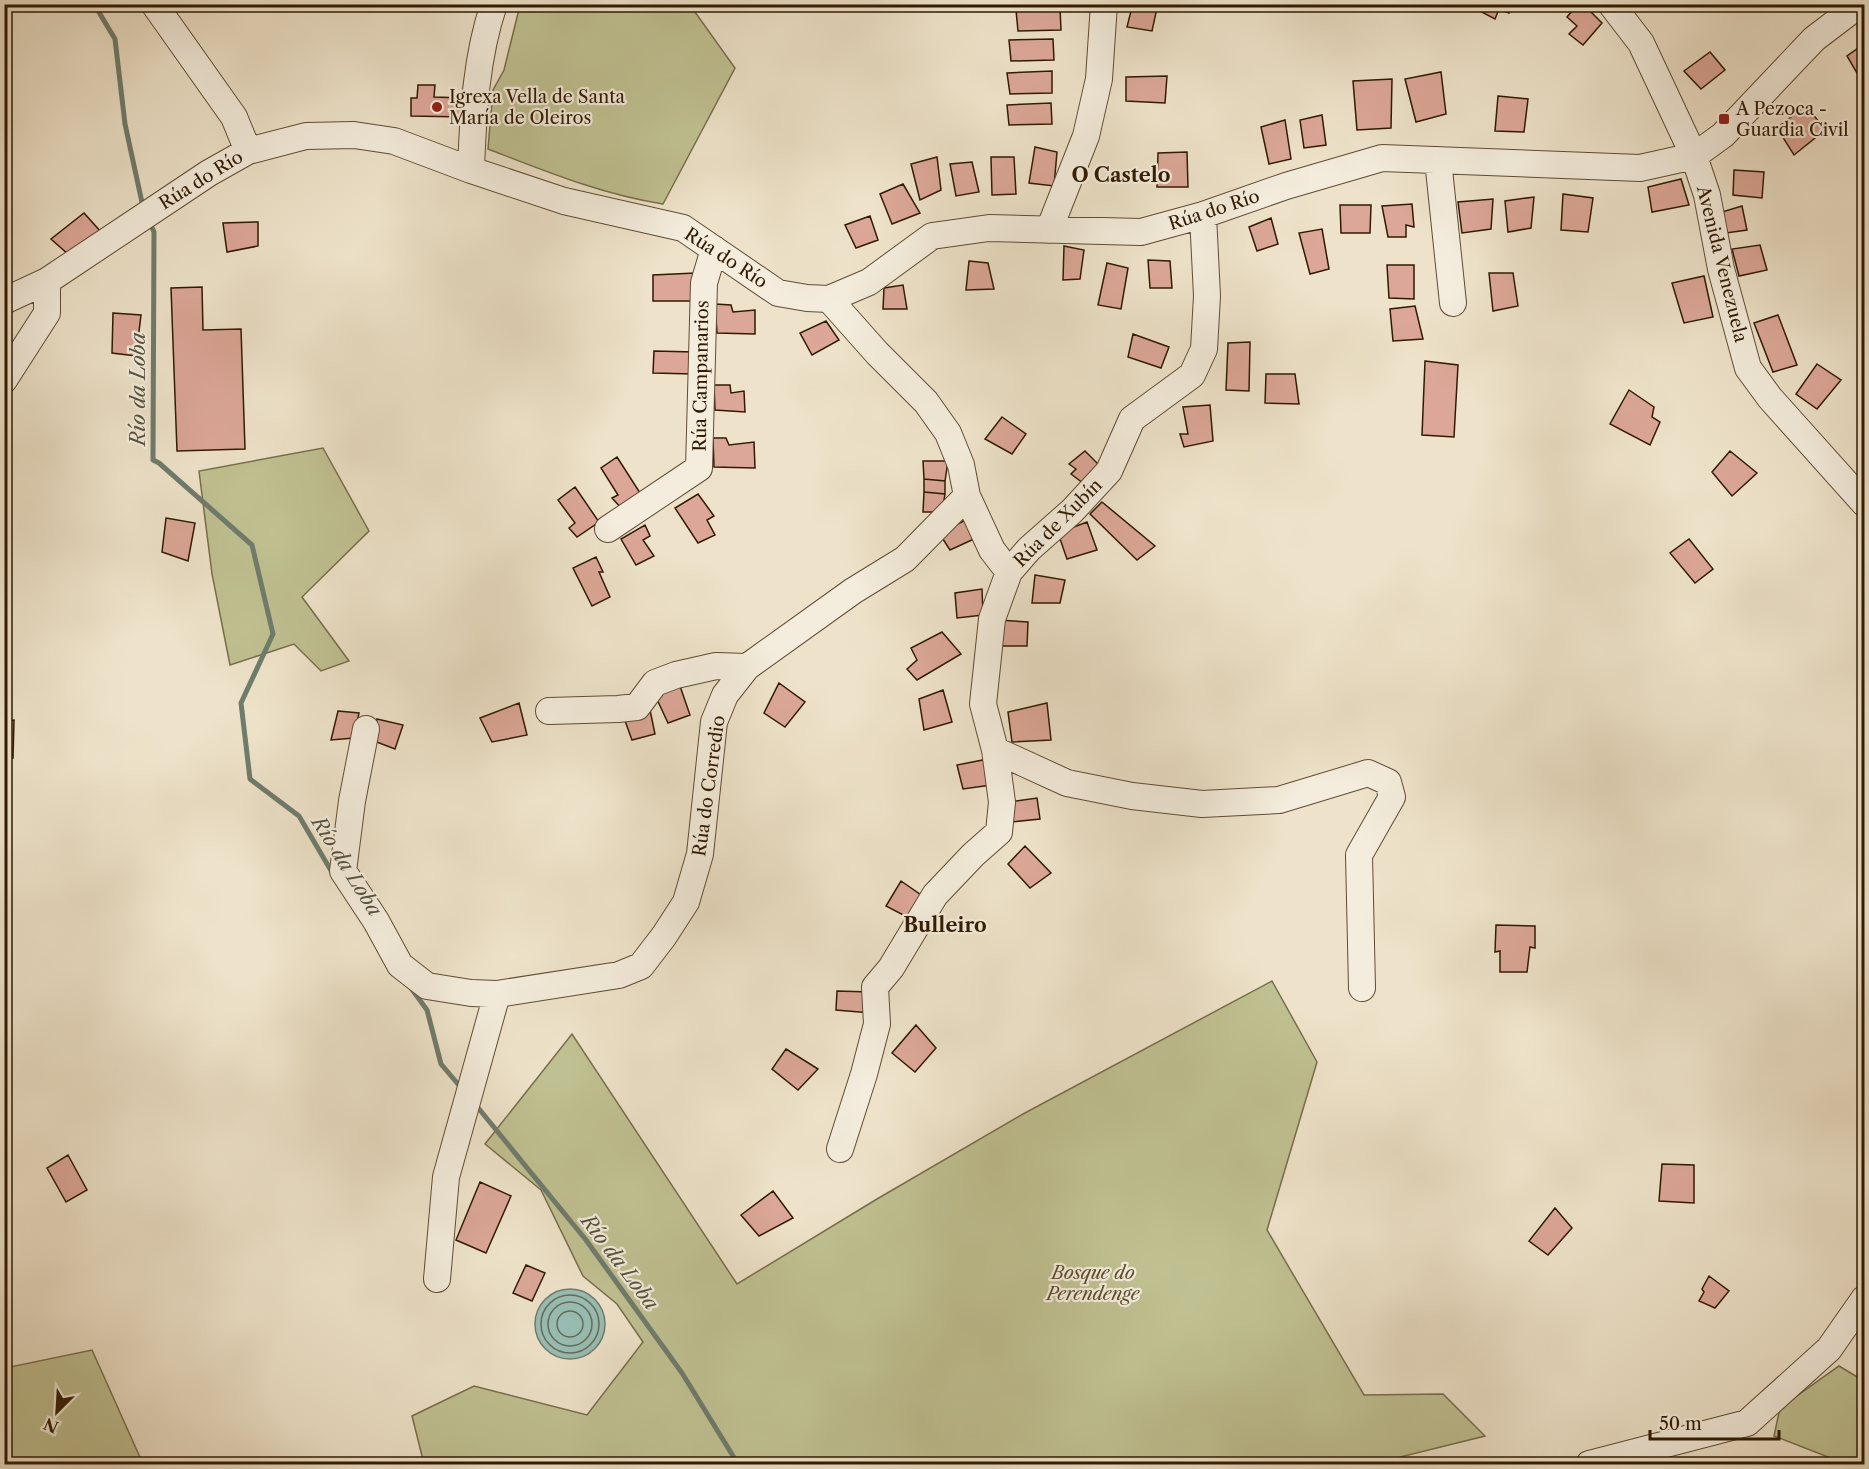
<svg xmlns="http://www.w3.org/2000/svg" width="1869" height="1469" font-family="'Libre Caslon Text',serif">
	<rect width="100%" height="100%" fill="#eee3ca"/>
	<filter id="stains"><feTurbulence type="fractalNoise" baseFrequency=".00333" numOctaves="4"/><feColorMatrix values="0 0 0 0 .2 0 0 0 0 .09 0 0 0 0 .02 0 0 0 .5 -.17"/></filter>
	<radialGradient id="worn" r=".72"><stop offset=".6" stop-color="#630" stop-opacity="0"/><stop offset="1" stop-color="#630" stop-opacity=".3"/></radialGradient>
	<path fill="#c0c192" stroke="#786e4a" stroke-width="1.5" d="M520,5H690L735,68L663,204C603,195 545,171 488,149L493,90L504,70Z
		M323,448L369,531L302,597L349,661L321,671L294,644L230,665L212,574L199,471Z
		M1272,981L1317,1062L1267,1230L1364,1395L1443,1394L1485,1436L1400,1457V1464H424L412,1416L474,1386L587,1415L643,1342L617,1304L583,1276L541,1190L485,1144L572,1034L737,1284L877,1199L1023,1114Z
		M92,1350L143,1464H5V1368Z
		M1839,1366L1864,1381V1464H1846L1774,1436L1780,1408Z"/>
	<path fill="#99beb4" stroke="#6f7c6d" stroke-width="1.5" d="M535 1324a35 35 0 1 1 70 0a35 35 0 1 1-70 0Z"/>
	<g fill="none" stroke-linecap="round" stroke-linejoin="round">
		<path stroke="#646c5b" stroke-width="1.5" d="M541 1324a29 29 0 1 1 58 0a29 29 0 1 1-58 0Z
			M548 1324a22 22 0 1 1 44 0a22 22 0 1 1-44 0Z
			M557 1324a13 13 0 1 1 26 0a13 13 0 1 1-26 0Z"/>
		<path stroke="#6f7c6d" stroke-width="5" d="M94,4L115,39L125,124L143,207
			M149,221L154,232L153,460L159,463L252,545L273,634L241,703L250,779L299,816L333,874
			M411,988L427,1010L441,1064L463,1090
			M475,1104L586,1240L682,1373L738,1464"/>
	</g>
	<path fill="#dca798" stroke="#301a02" stroke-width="1.5" d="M1476,4H1513L1509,13L1499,9L1495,19L1474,8Z
		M1578,4H1583L1602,23L1583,45L1569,34L1577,26L1567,17Z
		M1132,7L1157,8L1152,31L1127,27Z
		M1060,8L1061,30L1018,31L1016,10Z
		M1053,39L1054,60L1011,61L1009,40Z
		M1864,44V78L1861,80L1847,56Z
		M1710,52L1725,70L1701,89L1684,71Z
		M1052,71V93L1010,94L1007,73Z
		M1441,72L1446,114L1416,122L1405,79Z
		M1167,76L1165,103L1126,101V77Z
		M1392,79L1391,128L1357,130L1353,81Z
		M418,85H435L434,97L464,98V117L411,116V98H417Z
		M1498,96L1528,99L1524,132L1495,131Z
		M1051,103L1052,124L1009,125L1007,105Z
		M1806,105L1825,130L1794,155L1777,128Z
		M1322,115L1326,145L1304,148L1300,120Z
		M1285,120L1291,159L1269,164L1261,127Z
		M1035,147L1057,152L1054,186L1029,183Z
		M1187,152L1188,187H1157L1158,153Z
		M937,157L941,190L920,200L911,164Z
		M991,157H1014L1016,194L992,195Z
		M972,162L979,192L956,196L950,164Z
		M1734,170L1764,172L1762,198L1733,195Z
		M1681,179L1689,205L1652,212L1648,187Z
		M903,184L920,213L892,224L880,194Z
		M1563,194L1593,198L1588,232L1561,230Z
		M1534,197L1531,228L1508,232L1505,201Z
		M1493,199L1491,229L1462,233L1458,202Z
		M1412,204L1414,227L1406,225V237H1388L1382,206Z
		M1340,205H1371L1370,233H1341Z
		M1742,206L1747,230L1726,233L1722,212Z
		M84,213L101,232L69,255L51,239Z
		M870,216L878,240L856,248L845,225Z
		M1271,218L1278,244L1257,251L1249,227Z
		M258,222V246L227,252L223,223Z
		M1322,229L1329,269L1310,274L1299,233Z
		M1760,245L1767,270L1739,276L1732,249Z
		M1064,246L1084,250L1080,279L1063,280Z
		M1148,260L1170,261L1172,288H1150Z
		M969,261L988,263L994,289L966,290Z
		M1107,263L1128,268L1121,309L1098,305Z
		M1387,265H1414V299L1389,298Z
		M695,273L696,301H653V275Z
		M1489,273H1513L1518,306L1493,311Z
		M1704,276L1713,317L1684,323L1672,283Z
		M903,285L907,309H883L884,288Z
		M202,287L203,330L241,329L245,449L177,451L171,288Z
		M715,304L731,305L733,312L755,310V334L717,333Z
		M1415,306L1423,339L1393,341L1390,309Z
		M113,313L141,315L136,356L112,353Z
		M1778,315L1797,365L1773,372L1754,323Z
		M826,321L839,340L812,355L800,333Z
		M1133,334L1169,347L1161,368L1128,357Z
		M1250,342L1249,391L1226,390L1228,343Z
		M654,351L694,352L693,374L653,373Z
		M1425,361L1458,365L1454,437L1422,435Z
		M1817,364L1841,380L1817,409L1796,394Z
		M1266,374H1295L1299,404L1265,403Z
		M714,385H730L731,393L744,391L745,412L715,410Z
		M1629,390L1654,407L1652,417L1660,422L1650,445L1610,424Z
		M1210,405L1213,441L1184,447L1180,434H1188L1183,407Z
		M1002,417L1026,434L1012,454L985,439Z
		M713,438H726L729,445L754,442L755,468L714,467Z
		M1085,451L1104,470L1083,483L1071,474L1076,469L1069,464Z
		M1730,451L1757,473L1732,496L1712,472Z
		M617,457L642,496L623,510L612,498L618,495L601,468Z
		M923,461H948L945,481L924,479Z
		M924,479L945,481V494L924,492Z
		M575,487L599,522L577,537L569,528L575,523L558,500Z
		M924,492L945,494L942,512H923Z
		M698,494L714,516L707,520L715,535L698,543L675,508Z
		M1102,502L1155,546L1137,560L1090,514Z
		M166,518L195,523L188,561L162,552Z
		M968,519L976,538L950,550L939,533Z
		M1087,522L1097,550L1067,559L1058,533Z
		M645,525L650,536L643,540L654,556L636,565L621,539Z
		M1689,539L1713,569L1695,583L1670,553Z
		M596,557L603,572H599L610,597L592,606L573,568Z
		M1035,575L1065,580L1060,603H1032Z
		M982,589L983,615L957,618L955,593Z
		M998,620L1028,622L1027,646H998Z
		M942,632L961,654L917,680L907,669L917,660L911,648Z
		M779,683L805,702L785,727L764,713Z
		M680,686L690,715L668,723L655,695Z
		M943,690L952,722L924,730L919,699Z
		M519,703L527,735L492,742L480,718Z
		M1047,703L1051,740L1012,742L1008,712Z
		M650,710L655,734L632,740L624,718Z
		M338,711L359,713L354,738L331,740Z
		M377,719L403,725L395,749L374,741Z
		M14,720L13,758L4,759V721Z
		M988,759L991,785L963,789L957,765Z
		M1037,798L1040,819L1012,822L1009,802Z
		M1025,846L1051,873L1030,888L1008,864Z
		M901,881L924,897L909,918L886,906Z
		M1496,925L1535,926V948L1530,947L1527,972H1500V951L1495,952Z
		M837,991L870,992L871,1013L836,1010Z
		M916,1025L936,1048L915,1072L892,1053Z
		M786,1049L818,1069L798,1090L772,1069Z
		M68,1155L87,1190L66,1202L47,1168Z
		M1662,1164L1694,1165V1203L1659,1201Z
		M480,1182L511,1196L486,1253L456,1240Z
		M773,1191L793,1218L759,1236L741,1215Z
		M1555,1208L1572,1228L1548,1255L1529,1241Z
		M526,1265L545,1273L532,1301L513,1293Z
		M1709,1276L1729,1291L1715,1308L1699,1301L1704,1292L1702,1289Z"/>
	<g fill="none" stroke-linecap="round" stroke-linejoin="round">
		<g stroke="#604c34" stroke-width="28">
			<path id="minor" d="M154,4L234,117L248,151
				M1611,4L1641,43L1694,156L1707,195L1721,269L1748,368L1770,398L1864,503
				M1438,160L1453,303
				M471,170C473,115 476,57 494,4
				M1049,230L1086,136L1099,79L1104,4
				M829,299L877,353L926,402L948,433L961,465L967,496L992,550L1009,572L1029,549L1072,511L1109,471L1132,419L1192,375L1204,349L1207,296L1203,215
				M4,301L47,281L209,173L248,151L306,136L354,135L394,141L471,170L564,201L683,228L778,293L807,298L829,299L869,282L932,236L989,228L1141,232L1203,215L1286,186L1382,158L1640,168L1694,156L1723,135L1814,39L1860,4
				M4,380L47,313V281
				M608,529L699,468L704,283L714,249
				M549,711L618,709L637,707L655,683L676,675L716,666L747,667
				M366,729L352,801L343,871L376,921L400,965L427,986L471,993L497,994L619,975L641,966L664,936L686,902L700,854L714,722L725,695L747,667L853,591L905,559L967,496
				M995,750L1067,783L1132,796L1202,804L1279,800L1368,773L1388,782L1392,797L1359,855L1362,988
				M840,1149L864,1074L877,1024L875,987L891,968L935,895L973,855L999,832L1002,802L995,750L983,704L992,619L1009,572
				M437,1279L446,1177L497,994
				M1589,1464L1747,1423L1829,1349L1864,1299"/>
		</g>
		<use href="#minor" stroke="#f4eddd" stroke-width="26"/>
	</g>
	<g fill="#8f2418" stroke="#f4eddd" stroke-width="2">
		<circle cx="437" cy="107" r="6"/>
		<rect x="1718" y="113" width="12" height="12" rx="3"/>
	</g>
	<g text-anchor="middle" stroke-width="4.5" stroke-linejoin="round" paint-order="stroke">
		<g font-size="18" fill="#301a02" stroke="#f4eddd" text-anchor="start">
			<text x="449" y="103">Igrexa Vella de Santa<tspan x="449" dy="21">María de Oleiros</tspan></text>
			<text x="1736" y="115">A Pezoca -<tspan x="1736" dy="21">Guardia Civil</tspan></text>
		</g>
		<g font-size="18" fill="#301a02" stroke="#f4eddd">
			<text transform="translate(201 180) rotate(-32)" y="6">Rúa do Río</text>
			<text transform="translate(1214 210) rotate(-18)" y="6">Rúa do Río</text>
			<text transform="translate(726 258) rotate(33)" y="6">Rúa do Río</text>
			<text transform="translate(1722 264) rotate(76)" y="6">Avenida Venezuela</text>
			<text transform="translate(701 376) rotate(-89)" y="6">Rúa Campanarios</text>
			<text transform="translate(1058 523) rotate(-45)" y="6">Rúa de Xubín</text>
			<text transform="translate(709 786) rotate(-82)" y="6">Rúa do Corredio</text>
		</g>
		<g font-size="18" font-style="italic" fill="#5b4c2d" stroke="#f4eddd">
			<text x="1093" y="1279">Bosque do<tspan x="1093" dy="21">Perendenge</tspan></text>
		</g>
		<g font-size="20" font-weight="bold" fill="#301a02" stroke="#f4eddd">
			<text x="1121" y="182">O Castelo</text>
			<text x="945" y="932">Bulleiro</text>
		</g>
		<g font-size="20" font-style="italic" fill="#555340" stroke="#f4eddd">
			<text transform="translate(138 389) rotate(-90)" y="7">Río da Loba</text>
			<text transform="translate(347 866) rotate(58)" y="7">Río da Loba</text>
			<text transform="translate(620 1262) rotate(53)" y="7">Río da Loba</text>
		</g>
	</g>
	<rect width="1869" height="1469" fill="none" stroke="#eee3ca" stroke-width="24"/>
	<rect x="6" y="6" width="1857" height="1457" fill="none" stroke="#301a02" stroke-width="3"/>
	<rect x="12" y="12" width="1845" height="1445" fill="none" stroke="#301a02" stroke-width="1.5"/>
	<g transform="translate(57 1412) rotate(204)" stroke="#f4eddd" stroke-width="4.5" paint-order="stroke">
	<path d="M0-4.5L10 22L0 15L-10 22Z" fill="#301a02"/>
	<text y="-9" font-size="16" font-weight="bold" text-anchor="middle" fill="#301a02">N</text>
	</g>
	<path d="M1650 1430v9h129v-9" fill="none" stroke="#301a02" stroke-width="3"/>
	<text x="1659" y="1430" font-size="18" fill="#301a02" stroke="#f4eddd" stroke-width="4.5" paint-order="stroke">50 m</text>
	<rect width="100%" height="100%" filter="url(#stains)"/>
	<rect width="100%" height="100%" fill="url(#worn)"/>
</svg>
